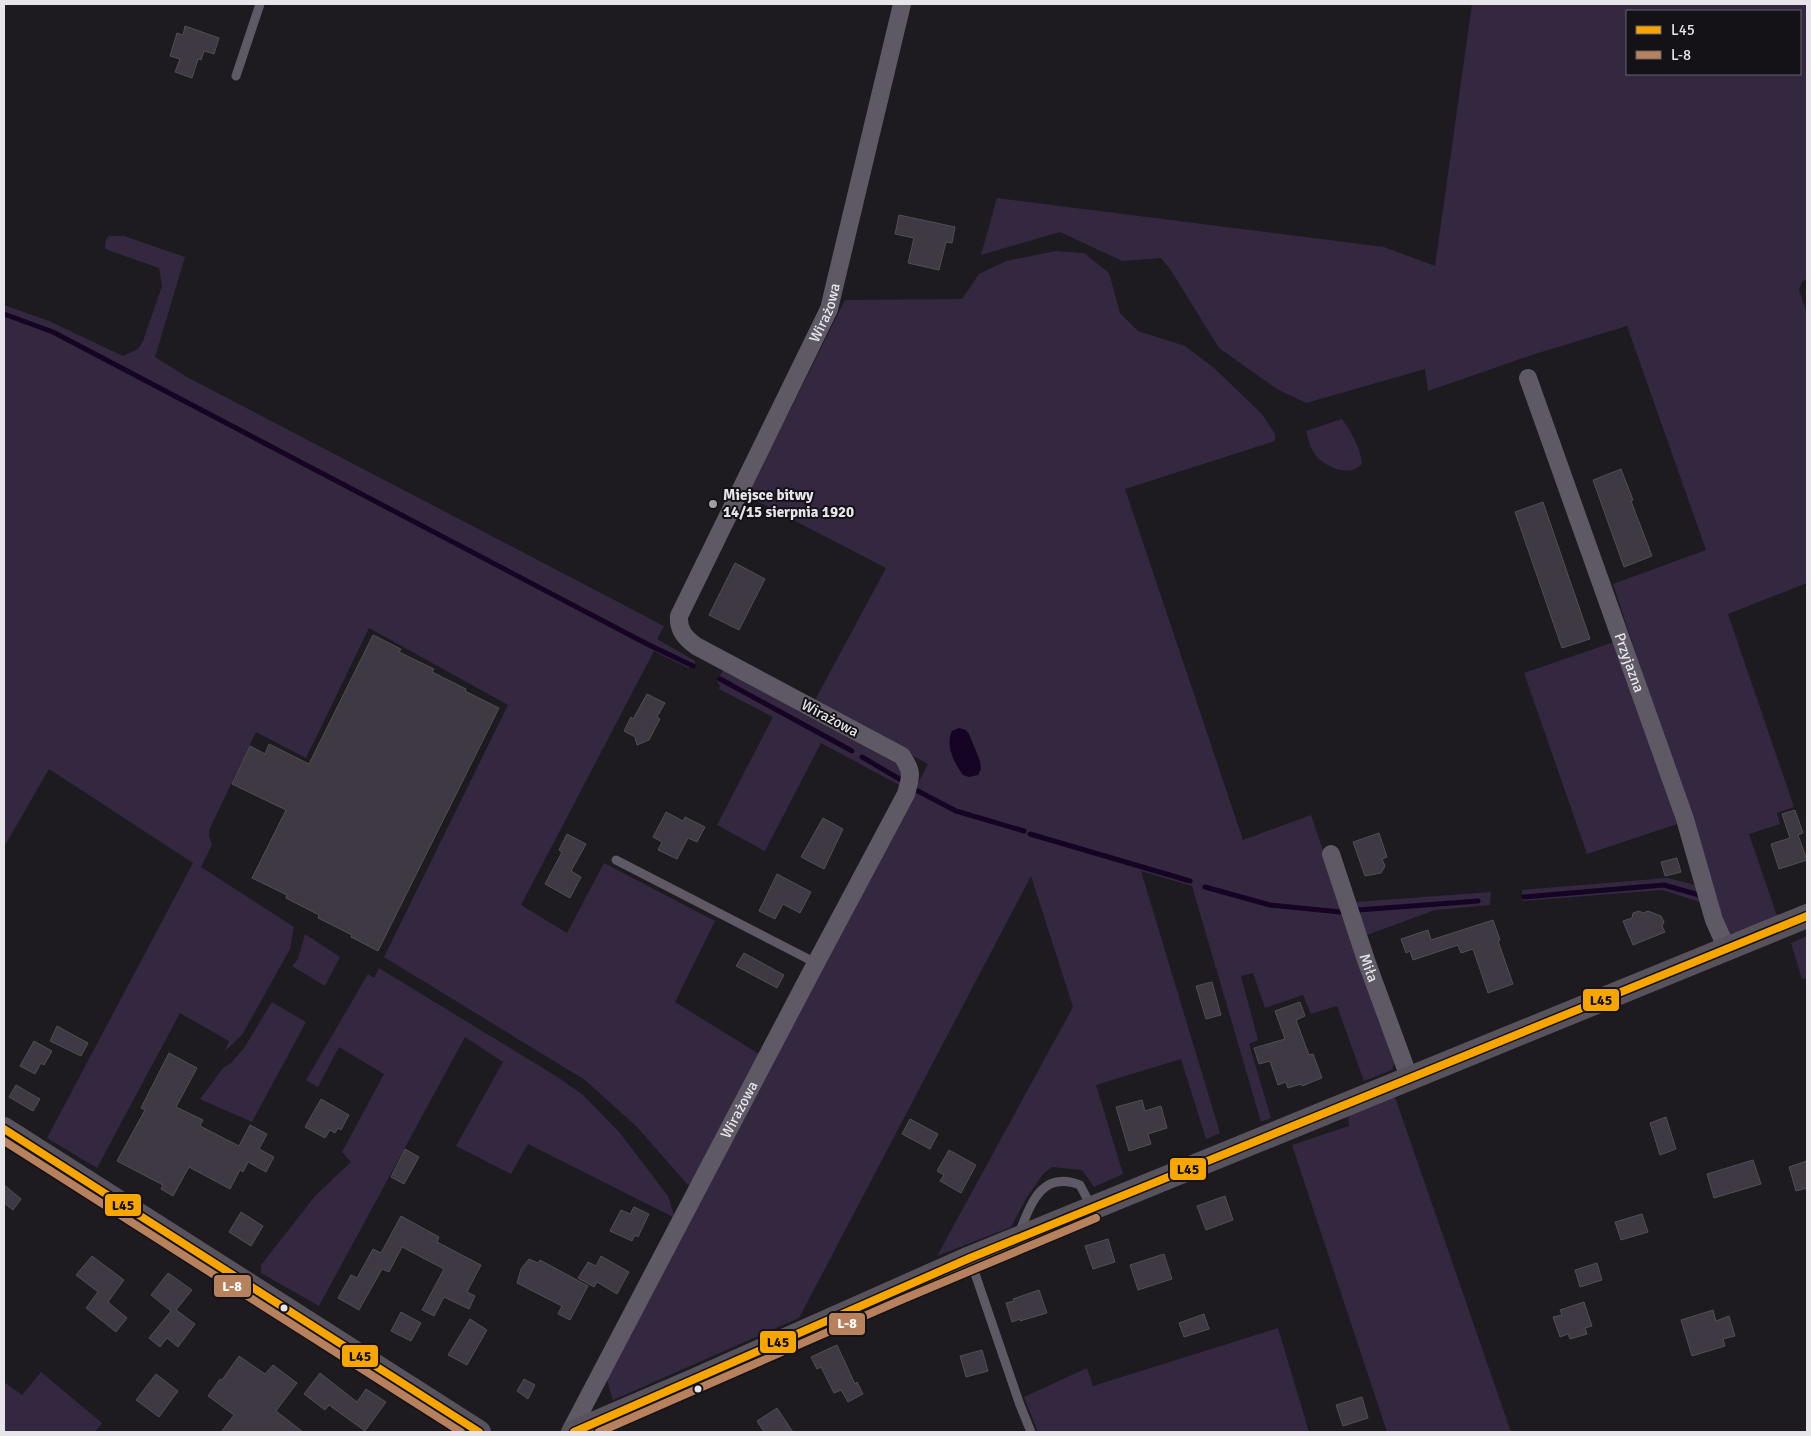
<svg xmlns="http://www.w3.org/2000/svg" width="1811" height="1436" font-family="Signika,sans-serif">
	<rect width="100%" height="100%" fill="#1d1b1f"/>
	<path fill="#332840" fill-rule="evenodd" d="M1472,4H1807V279L1802,281L1799,290L1807,313V583L1728,614L1794,807L1777,813L1780,824L1749,834L1777,916L1728,935L1613,584L1706,550L1627,326L1535,354L1428,391L1425,369L1306,403L1277,389L1219,348L1170,269L1161,258L1122,261L1060,232L981,255L997,198L1384,247L1435,266ZM1627,11H1800V74H1627Z
		M109,236H124L185,257L155,357L187,377L664,626L657,639L695,661V665L688,668L654,651L521,905L567,933L604,863L715,921L675,1002L759,1054L694,1181L688,1185L637,1127L585,1080L384,957L508,705L369,628L306,758L256,732L210,828L209,836L212,845L201,867L294,927L290,949L242,1035L225,1051L229,1041L180,1013L97,1168L47,1138L193,863L49,769L4,847V305L49,321L123,356L138,349L143,341L162,286L159,268L105,249L106,239Z
		M1056,251L1084,253L1109,273L1120,313L1138,331L1185,346L1214,368L1262,414L1275,434V441L1125,489L1243,840L1311,815L1395,1061L1392,1070L1364,1081L1337,1006L1311,1014L1303,995L1265,1008L1253,973L1241,976L1258,1040L1249,1044L1271,1118L1261,1122L1192,886L1141,871L1220,1133L1206,1139L1181,1059L1096,1085L1123,1174L1094,1187L1082,1170L1052,1167L1044,1173L1027,1197L1011,1227L937,1256L1073,1007L1031,876L799,1318L613,1400L606,1377L928,764L814,702L886,568L747,496L845,300L962,299L979,274L1006,261Z
		M1342,419C1352,434 1360,446 1362,464C1359,466 1356,469 1352,470C1339,473 1321,464 1314,453C1310,447 1308,438 1306,431Z
		M1614,642L1677,824L1587,854L1524,673Z
		M723,670L899,765L904,775L899,785L821,743L765,851L717,825L773,717L719,689L720,686L717,681Z
		M1667,878L1699,886L1703,903L1662,890L1523,901L1522,890Z
		M1491,892L1490,905L1435,910L1367,935L1355,902Z
		M305,934L340,957L325,986L292,966L298,959Z
		M1807,936V978L1802,979L1791,943Z
		M379,968L559,1078L583,1095L620,1133L668,1196L675,1218L528,1144L511,1174L456,1146L503,1062L465,1037L319,1306L261,1273V1265L315,1196L351,1162L342,1152L384,1074L339,1047L318,1087L306,1080L368,974L374,978Z
		M272,1002L306,1022L252,1122L200,1099L223,1068L231,1063L244,1048Z
		M1395,1097L1511,1432H1387L1292,1145L1349,1126L1348,1114Z
		M1278,1328L1309,1432H1038L1024,1397L1087,1368L1093,1386Z
		M41,1372L102,1423L95,1432H4V1382L22,1395Z"/>
	<path fill="#160424" d="M959,728L966,730L969,734L980,761L981,769L978,775L969,777L963,775C954,763 945,745 952,731Z"/>
	<g fill="none" stroke-linecap="round" stroke-linejoin="round">
		<path stroke="#160424" stroke-width="5" d="M4,314L53,332L647,644L693,666
			M720,679L852,751
			M862,757L901,780
			M916,790L956,811L1024,831
			M1030,834L1190,881
			M1205,887L1270,905L1340,912
			M1524,897L1664,885L1699,895
			M1358,910L1478,901"/>
	</g>
	<path fill="#3e3942" stroke="#514f53" d="M185,26L219,38L214,54L204,51L201,60L198,59L192,78L175,72L180,59L170,56L177,33L183,35Z
		M899,215L955,227L952,243L946,242L939,270L908,263L914,238L895,234Z
		M1621,469L1633,500L1631,501L1652,556L1624,567L1593,480Z
		M1543,502L1590,639L1562,648L1515,512Z
		M735,563L765,579L739,630L709,615Z
		M373,635L401,649L399,652L434,669L432,672L466,689L465,691L499,708L378,951L351,937L352,935L318,918L319,915L286,898L287,895L252,878L286,810L232,784L250,746L265,754L269,744L309,764Z
		M647,694L665,703L657,717L660,719L649,740L637,745L635,737L624,731L631,717L633,719Z
		M1795,810L1803,833L1798,835L1807,860L1779,869L1771,844L1790,838L1782,814Z
		M666,812L683,821L685,817L705,827L697,842L688,838L677,859L658,850L662,842L653,837Z
		M823,818L843,829L824,869L801,857Z
		M1379,833L1387,857L1382,859L1385,866L1381,873L1365,876L1353,842Z
		M567,834L586,844L571,871L581,877L570,898L545,884L562,852L559,850Z
		M1677,858L1681,872L1665,876L1661,862Z
		M777,874L811,892L800,913L783,904L775,919L759,911Z
		M1639,911L1643,913L1648,911L1661,916L1664,922L1662,926L1665,932L1633,945L1623,921L1632,918L1633,913Z
		M1493,920L1500,940L1498,941L1513,984L1488,993L1473,949L1461,953L1458,945L1413,960L1410,951L1406,953L1401,939L1428,930L1431,940Z
		M744,953L784,975L777,988L736,966Z
		M1212,982L1221,1015L1206,1019L1196,986Z
		M1300,1002L1305,1016L1296,1020L1309,1055L1313,1054L1322,1078L1302,1086L1301,1084L1288,1088L1286,1082L1278,1085L1270,1061L1259,1064L1254,1048L1285,1039L1275,1011Z
		M57,1026L88,1043L81,1056L50,1041Z
		M34,1041L52,1051L44,1065L41,1063L35,1074L20,1066Z
		M169,1053L197,1068L176,1107L203,1120L200,1126L239,1146L250,1125L267,1134L259,1149L274,1157L266,1172L248,1162L243,1172L240,1170L230,1189L189,1167L173,1196L161,1189L163,1185L117,1161L145,1110L141,1108Z
		M16,1085L40,1099L33,1111L9,1097Z
		M321,1099L349,1115L341,1130L338,1128L335,1133L330,1130L325,1138L305,1127Z
		M1142,1100L1145,1111L1161,1106L1167,1128L1148,1134L1151,1144L1129,1151L1116,1107Z
		M1666,1117L1676,1149L1660,1155L1650,1123Z
		M910,1119L938,1134L930,1149L902,1134Z
		M405,1149L419,1157L404,1184L391,1177Z
		M949,1150L976,1165L961,1193L940,1181L944,1175L937,1171Z
		M1753,1160L1761,1184L1714,1198L1707,1174Z
		M1807,1161V1188L1796,1191L1789,1167Z
		M4,1185L21,1199L13,1210L4,1203Z
		M1225,1196L1233,1220L1206,1230L1197,1206Z
		M634,1207L649,1214L638,1237L635,1235L632,1241L610,1231L621,1210L630,1214Z
		M241,1212L263,1226L251,1246L229,1232Z
		M1642,1214L1648,1232L1621,1240L1615,1222Z
		M401,1216L439,1237L437,1242L481,1265L467,1292L475,1296L469,1309L444,1297L434,1316L422,1310L444,1269L402,1247L389,1272L382,1269L359,1310L338,1298L351,1275L357,1278L373,1249L381,1253Z
		M1108,1239L1115,1262L1093,1269L1085,1246Z
		M1164,1254L1172,1279L1138,1290L1130,1265Z
		M92,1256L124,1280L108,1302L127,1318L116,1332L86,1308L98,1292L76,1275Z
		M601,1256L629,1272L617,1294L597,1282L594,1287L578,1278L588,1262L596,1266Z
		M529,1259L538,1263L540,1260L588,1286L570,1320L558,1314L562,1306L517,1283L521,1269Z
		M1597,1263L1602,1280L1580,1287L1575,1270Z
		M168,1273L192,1290L176,1310L195,1324L178,1347L167,1338L160,1347L149,1338L171,1311L151,1295Z
		M1039,1290L1047,1313L1020,1321V1319L1012,1322L1006,1303L1014,1301L1013,1299Z
		M1584,1302L1592,1326L1585,1328L1587,1334L1570,1339L1568,1334L1560,1337L1553,1317L1562,1315L1560,1310Z
		M1713,1310L1716,1321L1729,1316L1735,1336L1723,1339L1725,1346L1692,1356L1681,1320Z
		M401,1312L421,1323L411,1341L391,1331Z
		M1204,1314L1209,1329L1184,1337L1179,1323Z
		M470,1319L487,1330L467,1365L448,1355Z
		M837,1345L855,1384L857,1382L863,1394L848,1402L841,1390L834,1393L821,1367L817,1369L811,1357Z
		M982,1350L988,1371L966,1377L960,1356Z
		M239,1356L265,1374L273,1365L297,1383L276,1411L303,1432H221L234,1415L208,1396L220,1379L222,1380Z
		M320,1373L357,1402L366,1389L386,1402L365,1431L329,1405L325,1410L304,1394Z
		M156,1374L178,1391L159,1417L136,1400Z
		M524,1379L535,1385L528,1399L517,1391Z
		M1362,1397L1368,1418L1343,1426L1336,1405Z
		M777,1408L793,1432H764L757,1421Z"/>
	<g fill="none" stroke-linecap="round" stroke-linejoin="round">
		<path stroke="#5e5965" stroke-width="9" d="M236,76L260,4
			M616,860L816,963
			M1019,1233C1031,1204 1041,1170 1080,1185L1091,1206
			M970,1259L1020,1405L1031,1432"/>
		<g stroke="#5e5965" stroke-width="18">
			<path id="s1" d="M1528,378L1685,819L1714,920L1727,949"/>
			<path id="s2" d="M1331,854L1367,963L1410,1080"/>
			<path id="s3" d="M570,1432L816,963L906,794C911,776 913,772 902,756L696,646C685,638 678,630 679,616L829,309L902,4"/>
		</g>
		<path stroke="#58525d" stroke-width="24" d="M4,1129L479,1432
			M574,1432L693,1381L970,1258L1807,916"/>
		<g stroke="#141117" stroke-width="11">
			<path id="bus-1" d="M4,1129L479,1432
				M574,1432L970,1258L1807,916"/>
		</g>
		<g stroke="#141117" stroke-width="11">
			<path id="bus-2" d="M4,1141L461,1432
				M599,1432L901,1300L1096,1218"/>
		</g>
		<use href="#bus-1" stroke="#f7a600" stroke-width="8"/>
		<use href="#bus-2" stroke="#b6815c" stroke-width="8"/>
	</g>
	<circle fill="#a09ea2" stroke="#141117" stroke-width="2" cx="713" cy="504" r="5"/>
	<g fill="#e7e5e9" stroke="#141117" stroke-width="2">
		<circle cx="284" cy="1308" r="4.5"/>
		<circle cx="698" cy="1389" r="4.5"/>
	</g>
	<g text-anchor="middle" stroke-width="4" stroke-linejoin="round" paint-order="stroke">
		<g font-size="15" fill="#e7e5e9" stroke="#141117">
			<text dy="5" stroke="none"><textPath href="#s3" startOffset="1368">Wirażowa</textPath></text>
			<text dy="5" stroke="none"><textPath href="#s1" startOffset="302">Przyjazna</textPath></text>
			<text transform="translate(830 718) rotate(28)" y="5">Wirażowa</text>
			<text dy="5" stroke="none"><textPath href="#s2" startOffset="120">Miła</textPath></text>
			<text dy="5" stroke="none"><textPath href="#s3" startOffset="364">Wirażowa</textPath></text>
		</g>
		<g font-size="15" font-weight="bold" fill="#e7e5e9" stroke="#141117" text-anchor="start">
			<text x="723" y="500">Miejsce bitwy<tspan x="723" dy="17">14/15 sierpnia 1920</tspan></text>
		</g>
	</g>
	<g stroke="#141117" stroke-width="2">
		<rect x="1582" y="988" width="38" height="24" rx="5" fill="#f7a600"/>
		<rect x="1169" y="1157" width="38" height="24" rx="5" fill="#f7a600"/>
		<rect x="104" y="1193" width="38" height="24" rx="5" fill="#f7a600"/>
		<rect x="213" y="1274" width="39" height="24" rx="5" fill="#b6815c"/>
		<rect x="828" y="1312" width="38" height="24" rx="5" fill="#b6815c"/>
		<rect x="759" y="1330" width="38" height="24" rx="5" fill="#f7a600"/>
		<rect x="341" y="1344" width="38" height="24" rx="5" fill="#f7a600"/>
	</g>
	<g font-size="14" text-anchor="middle" font-weight="bold" fill="#fff">
		<text x="232" y="1291">L-8</text>
		<text x="847" y="1328">L-8</text>
	</g>
	<g font-size="14" text-anchor="middle" font-weight="bold" fill="#111">
		<text x="1601" y="1005">L45</text>
		<text x="1188" y="1174">L45</text>
		<text x="123" y="1210">L45</text>
		<text x="778" y="1347">L45</text>
		<text x="360" y="1361">L45</text>
	</g>
	<rect width="1811" height="1436" fill="none" stroke="#e7e5e9" stroke-width="10"/>
	<rect x="1626" y="10" width="175" height="65" fill="#141117" stroke="#68666b"/>
	<rect x="1636" y="26" width="25" height="8" fill="#f7a600" stroke="#68666b"/>
	<text x="1671" y="35" font-size="15" fill="#e7e5e9">L45</text>
	<rect x="1636" y="51" width="25" height="8" fill="#b6815c" stroke="#68666b"/>
	<text x="1671" y="60" font-size="15" fill="#e7e5e9">L-8</text>
</svg>
